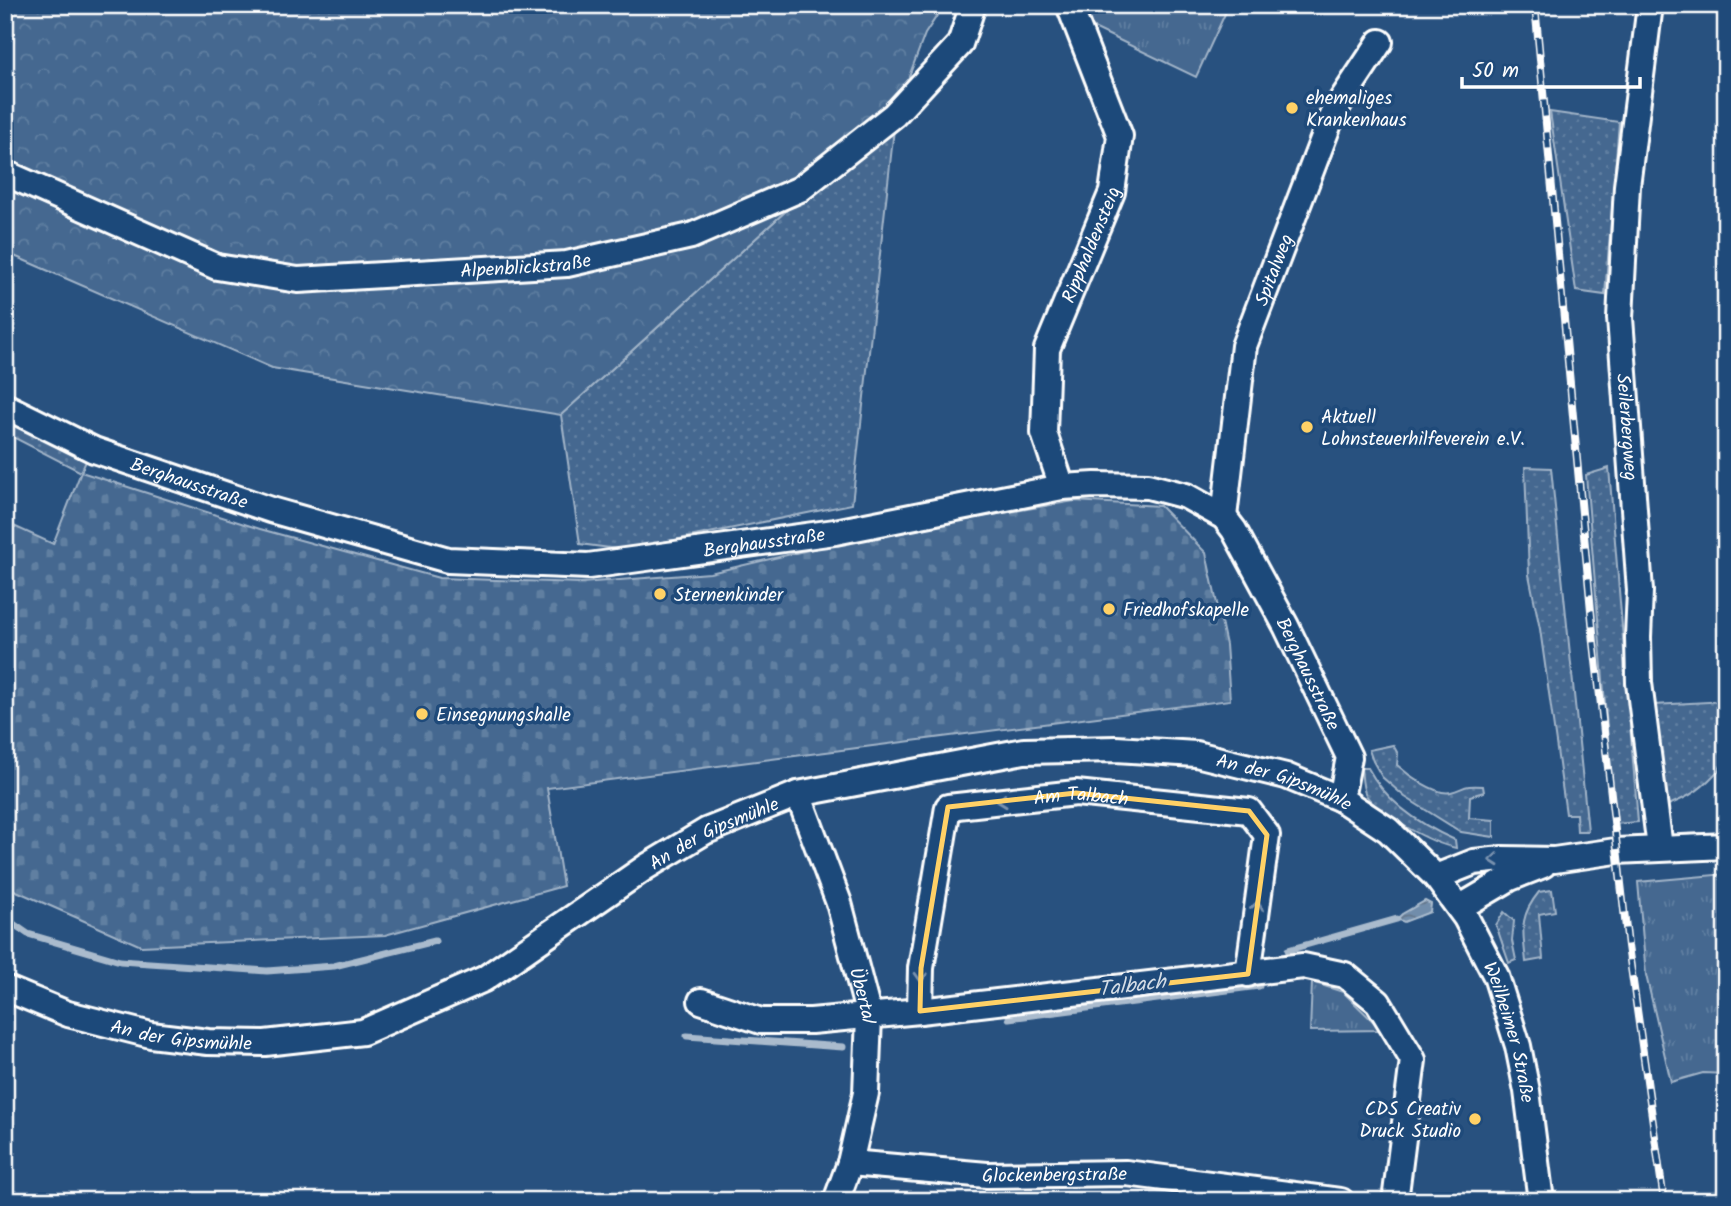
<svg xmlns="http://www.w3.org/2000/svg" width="1731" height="1206" font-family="Kalam,sans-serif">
	<defs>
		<pattern id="grass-dots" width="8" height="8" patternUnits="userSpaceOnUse" patternTransform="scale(1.75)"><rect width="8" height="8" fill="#446890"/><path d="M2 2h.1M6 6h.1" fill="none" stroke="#607fa1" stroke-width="1.8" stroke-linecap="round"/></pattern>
		<pattern id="forest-crowns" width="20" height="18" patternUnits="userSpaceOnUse" patternTransform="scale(1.75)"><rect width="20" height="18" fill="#446890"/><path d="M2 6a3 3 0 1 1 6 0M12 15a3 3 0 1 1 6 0" fill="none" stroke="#607fa1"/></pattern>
		<pattern id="cemetery-stones" width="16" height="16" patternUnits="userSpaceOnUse" patternTransform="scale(1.75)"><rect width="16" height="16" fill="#446890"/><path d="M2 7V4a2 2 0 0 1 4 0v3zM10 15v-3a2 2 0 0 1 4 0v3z" fill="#607fa1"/></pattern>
		<pattern id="park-tufts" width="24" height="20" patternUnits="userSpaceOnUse" patternTransform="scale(1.75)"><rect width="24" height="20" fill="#446890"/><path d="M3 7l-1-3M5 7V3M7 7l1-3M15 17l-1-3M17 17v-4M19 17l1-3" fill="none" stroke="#607fa1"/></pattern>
		<pattern id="water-waves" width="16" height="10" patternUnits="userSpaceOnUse" patternTransform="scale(1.75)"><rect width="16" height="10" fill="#718dab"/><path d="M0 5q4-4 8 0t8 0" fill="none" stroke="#64768a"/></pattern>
	</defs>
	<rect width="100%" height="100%" fill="#28517f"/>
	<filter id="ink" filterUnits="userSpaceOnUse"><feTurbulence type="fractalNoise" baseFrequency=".0143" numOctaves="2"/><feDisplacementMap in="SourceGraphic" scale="14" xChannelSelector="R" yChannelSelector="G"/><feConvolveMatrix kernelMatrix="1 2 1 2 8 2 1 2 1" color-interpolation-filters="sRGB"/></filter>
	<g filter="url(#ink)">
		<path fill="url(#grass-dots)" stroke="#a2b4c8" stroke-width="2" d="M896,111L852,504L625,550L580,544L561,415Z
			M1550,112L1619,122L1605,295L1576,291Z
			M5,414L89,455L81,472L5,433Z
			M1525,467L1551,468L1588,831H1577L1576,814H1566L1540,629L1529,575Z
			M1609,468L1638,822L1615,824L1586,475Z
			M1726,701V764H1724C1703,788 1693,796 1663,807L1654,705Z
			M1393,745L1398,754L1397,765C1407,774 1436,796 1451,792C1467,787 1464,785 1483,786L1484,792L1470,796L1469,818L1494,820V837L1461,832L1405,797L1382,777L1373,761L1369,750Z
			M1361,768H1368C1386,802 1421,825 1455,840L1456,848C1433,844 1379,815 1366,795C1362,788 1362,776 1361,768Z
			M1552,890L1555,911L1539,914L1543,959L1526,962C1523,931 1518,918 1539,892Z
			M1504,912L1514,921L1512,941L1516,960L1509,963L1496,925Z
			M5,1191L103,1201H5Z"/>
		<path fill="url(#forest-crowns)" stroke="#a2b4c8" stroke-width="2" d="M5,5H944L925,34L896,111L561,415L272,368L5,252Z"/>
		<path fill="url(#cemetery-stones)" stroke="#a2b4c8" stroke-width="2" d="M81,472L260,529L439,578L581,583L710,573L868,536L1074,501L1160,506L1206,553L1226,645L1230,700L547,788L563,886L385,935L141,946L5,886V522L53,544Z"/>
		<path fill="url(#park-tufts)" stroke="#a2b4c8" stroke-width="2" d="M1046,5H1229L1196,77Z
			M1726,874V1074L1703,1073L1671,1082L1646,975L1638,882Z
			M1312,982L1343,992L1382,1030L1310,1031Z"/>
		<path fill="url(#water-waves)" stroke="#aabbcd" stroke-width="2" d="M1425,901L1431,904L1430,912L1404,922L1397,919L1402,914Z"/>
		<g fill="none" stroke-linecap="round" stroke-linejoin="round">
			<path stroke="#aabbcd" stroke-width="7" d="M5,918L28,934L120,961L267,971L334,966L435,941
				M1288,950L1397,919
				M1009,1018L1259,986
				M687,1036L843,1047"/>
			<g stroke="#fff" stroke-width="30">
				<g id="street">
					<path id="s1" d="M1650,5L1627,186L1620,318L1640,591L1638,637L1639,683L1660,848"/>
					<path id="s2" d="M5,173L217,267L298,280L567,264L691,236L800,189L894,115L960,44L973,5"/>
					<path id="s3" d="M5,406L94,450L271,510L448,560L588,566L835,532L1062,487L1095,485L1148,486L1186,496L1224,517L1234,530L1286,626L1349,757L1341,799"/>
					<path id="s4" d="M1062,487L1044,433L1047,349L1112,192L1120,136L1069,5"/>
					<path id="s5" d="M1224,517L1244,346L1333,113L1380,42"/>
					<path id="s6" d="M798,794L839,903L869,1016L866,1093L850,1163L836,1201"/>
					<path d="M1436,877L1474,862L1502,859L1554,860L1616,851L1726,846"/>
					<path d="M1459,908L1510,878L1543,865"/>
					<path id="s7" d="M5,988L68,1014L151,1035L208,1042L265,1043L363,1032L484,979L646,867L706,831L798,794L1024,751L1116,749L1196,754L1286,776L1341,799L1388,830L1436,877L1466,918L1496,976L1518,1046L1527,1091L1541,1201"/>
					<path d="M701,1001L761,1021H811L920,1011L1303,966L1345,975L1378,1002L1413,1060L1395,1201"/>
					<path id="s8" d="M920,1011L921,968L948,807L1076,793L1249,811L1267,835L1248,974"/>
					<path id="s9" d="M850,1163L987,1175L1126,1173L1341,1201"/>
				</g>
			</g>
			<use href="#street" stroke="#1f4a7a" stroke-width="24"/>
			<g stroke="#fff" stroke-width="8">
				<path id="rail" d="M1535,5L1594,643L1628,946L1664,1201"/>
			</g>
			<use href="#rail" stroke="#1f4a7a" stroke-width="5" stroke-dasharray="16" stroke-linecap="butt"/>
		</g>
		<defs><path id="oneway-chevron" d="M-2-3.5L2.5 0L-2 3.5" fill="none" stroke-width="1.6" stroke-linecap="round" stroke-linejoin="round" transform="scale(1.75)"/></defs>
		<g stroke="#7992af">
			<use href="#oneway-chevron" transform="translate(1002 801) rotate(174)"/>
			<use href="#oneway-chevron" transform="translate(1494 860) rotate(175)"/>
			<use href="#oneway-chevron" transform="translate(1257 906) rotate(-82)"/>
			<use href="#oneway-chevron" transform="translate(921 977) rotate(92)"/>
		</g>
	</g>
	<path fill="none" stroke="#ffd166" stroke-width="5" stroke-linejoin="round" d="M1076,793L1249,811L1267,835L1248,974L920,1011L921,968L948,807Z"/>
	<g fill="#ffd166" stroke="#1f4a7a" stroke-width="2.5">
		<circle cx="1292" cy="108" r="7"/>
		<circle cx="1307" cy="427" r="7"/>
		<circle cx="660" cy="594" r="7"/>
		<circle cx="1109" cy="609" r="7"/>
		<circle cx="422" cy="714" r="7"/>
		<circle cx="1475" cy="1119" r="7"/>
	</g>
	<g text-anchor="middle" stroke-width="7" stroke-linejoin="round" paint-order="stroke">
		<g font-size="19" fill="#fff" stroke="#1f4a7a" text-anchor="start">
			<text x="1306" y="104">ehemaliges<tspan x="1306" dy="22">Krankenhaus</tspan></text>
			<text x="1321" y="423">Aktuell<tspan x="1321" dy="22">Lohnsteuerhilfeverein e.V.</tspan></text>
			<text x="674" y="601">Sternenkinder</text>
			<text x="1123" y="616">Friedhofskapelle</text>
			<text x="436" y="721">Einsegnungshalle</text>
			<text x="1461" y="1115" text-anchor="end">CDS Creativ<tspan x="1461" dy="22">Druck Studio</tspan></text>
		</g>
		<g font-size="19" fill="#fff" stroke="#1f4a7a">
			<text dy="7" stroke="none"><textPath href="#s4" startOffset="254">Ripphaldensteig</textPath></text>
			<text dy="7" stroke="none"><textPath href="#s2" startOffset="542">Alpenblickstraße</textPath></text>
			<text dy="7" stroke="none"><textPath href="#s5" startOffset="254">Spitalweg</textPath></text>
			<text dy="7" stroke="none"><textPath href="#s1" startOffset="424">Seilerbergweg</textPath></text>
			<text dy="7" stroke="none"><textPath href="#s3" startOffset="200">Berghausstraße</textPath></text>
			<text dy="7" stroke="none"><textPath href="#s3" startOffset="788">Berghausstraße</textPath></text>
			<text dy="7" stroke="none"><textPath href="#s3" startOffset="1438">Berghausstraße</textPath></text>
			<text dy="7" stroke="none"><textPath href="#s7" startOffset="1360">An der Gipsmühle</textPath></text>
			<text dy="7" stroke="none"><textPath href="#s8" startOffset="340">Am Talbach</textPath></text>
			<text dy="7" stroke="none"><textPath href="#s7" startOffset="772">An der Gipsmühle</textPath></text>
			<text dy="7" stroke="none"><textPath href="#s6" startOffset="212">Übertal</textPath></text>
			<text dy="7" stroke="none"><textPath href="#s7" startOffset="1717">Weilheimer Straße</textPath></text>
			<text dy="7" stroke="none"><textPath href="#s7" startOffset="184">An der Gipsmühle</textPath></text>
			<text dy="7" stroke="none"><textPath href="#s9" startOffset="205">Glockenbergstraße</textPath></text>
		</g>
		<g font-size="21" font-style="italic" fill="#d4dde6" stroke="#1f4a7a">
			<text transform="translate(1132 985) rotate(-7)" y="7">Talbach</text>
		</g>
	</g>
	<rect width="1731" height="1206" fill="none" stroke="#1f4a7a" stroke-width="28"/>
	<rect x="14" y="14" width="1703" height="1178" fill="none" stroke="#fff" stroke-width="2.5" filter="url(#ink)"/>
	<path d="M1462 77v10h178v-10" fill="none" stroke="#ffffff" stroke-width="3.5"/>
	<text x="1472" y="77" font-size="21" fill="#ffffff" stroke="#1f4a7a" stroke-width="5" paint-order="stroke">50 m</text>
</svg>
